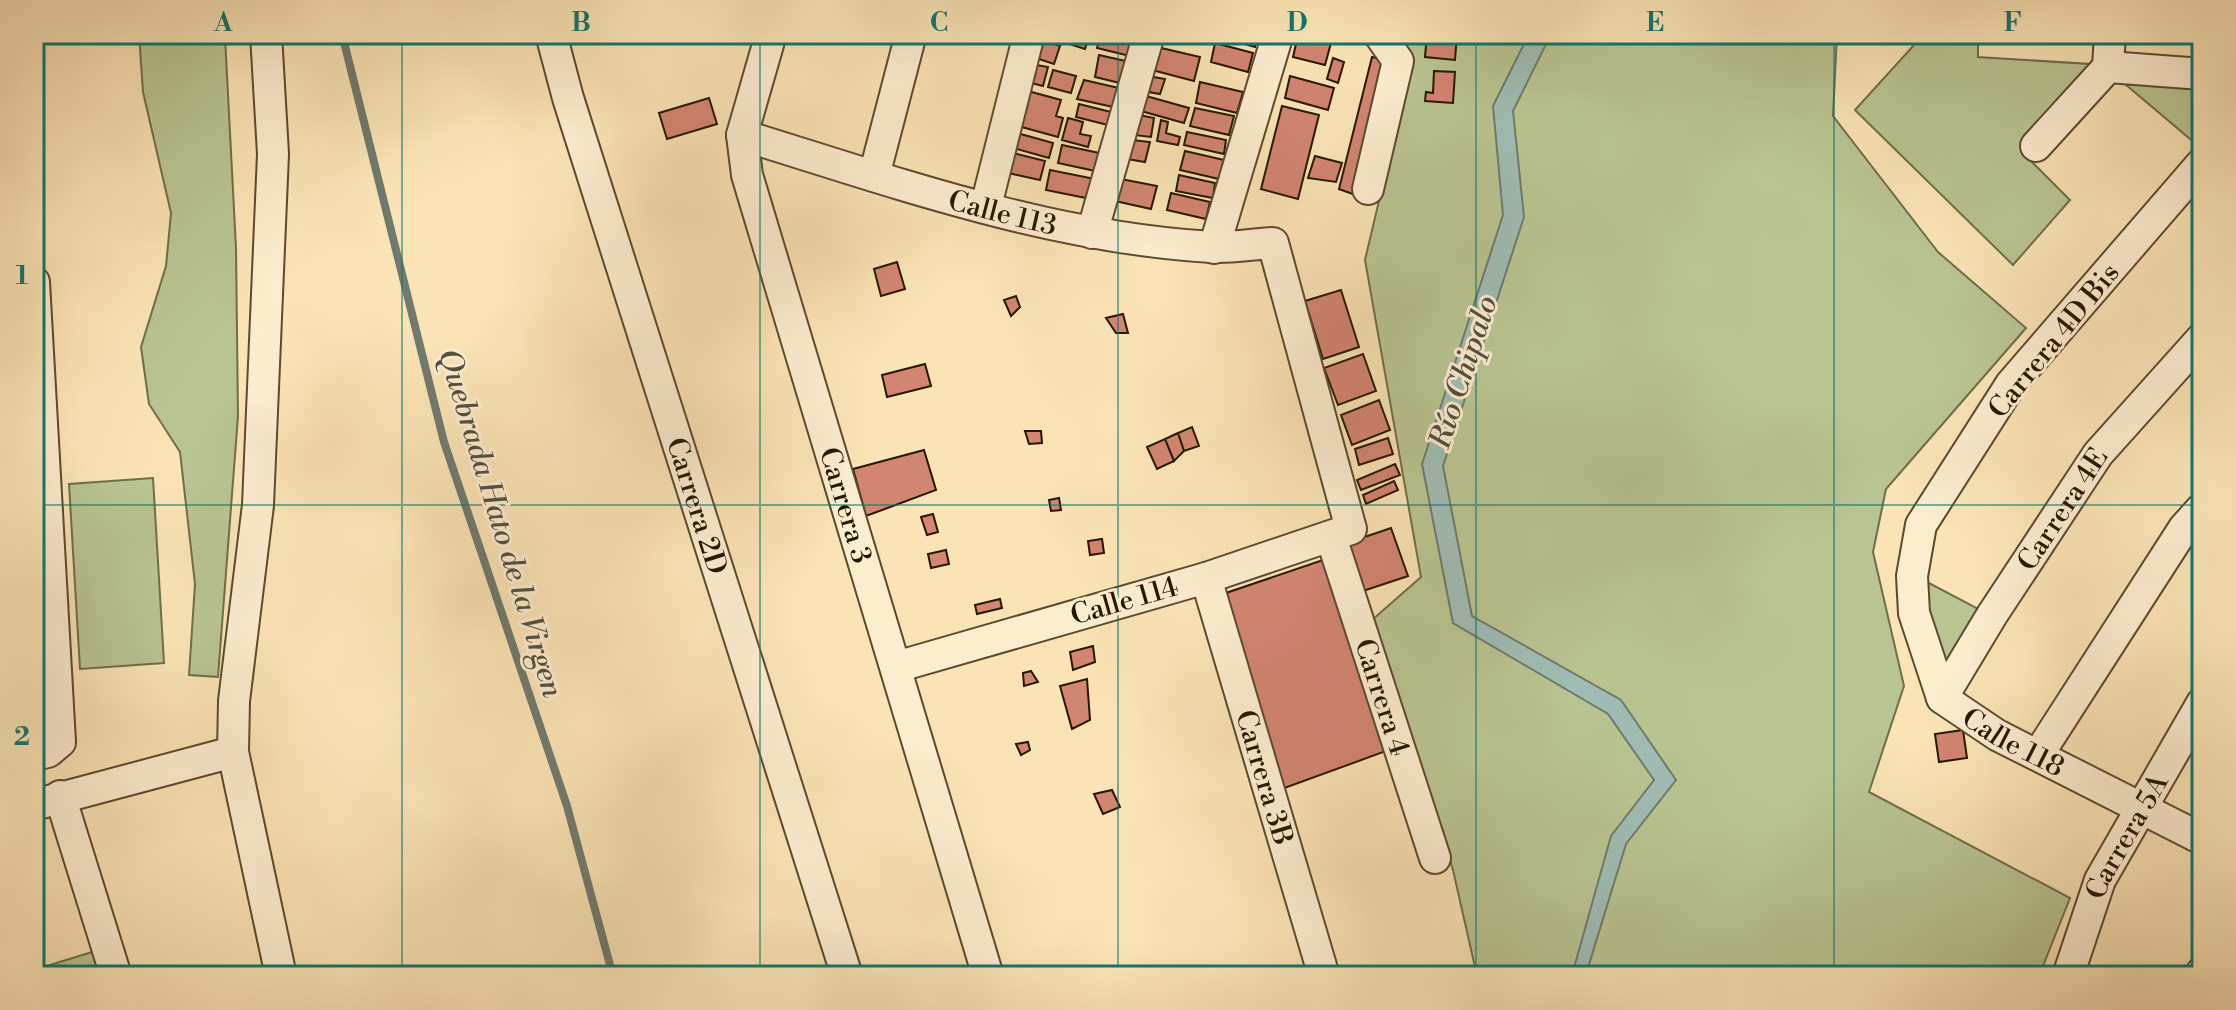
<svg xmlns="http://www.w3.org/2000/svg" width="2236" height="1010" font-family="'Libre Bodoni',serif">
	<rect width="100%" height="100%" fill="#fae4b5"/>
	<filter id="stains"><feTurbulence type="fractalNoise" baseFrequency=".0025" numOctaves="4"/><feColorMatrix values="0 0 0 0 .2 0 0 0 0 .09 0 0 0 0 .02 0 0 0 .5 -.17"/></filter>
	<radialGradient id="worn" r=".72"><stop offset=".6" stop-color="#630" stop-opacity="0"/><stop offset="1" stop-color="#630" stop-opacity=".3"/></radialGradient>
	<path fill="#b9c591" stroke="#706e48" stroke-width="2" d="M139,34H225V37L236,248L238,416L218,677L189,675L195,584L180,452L149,404L141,347L166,266L171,213L143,92Z
		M1388,34H1837L1833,116L1938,252L2026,328L1886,489L1873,552L1904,686L1869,792L2070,898L2039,976H1477L1453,870L1372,620L1421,577L1365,260L1412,61Z
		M1924,34H1978V57L2202,71V149L2106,68L2022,152L2070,200L2013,265L1855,110Z
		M153,478L164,663L80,669L69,484Z
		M1908,572L1988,614L1943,682Z
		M95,951L102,976H34V970Z"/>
	<path fill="#a0bdb5" stroke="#707a6d" stroke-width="2" d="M1529,34H1551L1513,111L1524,217L1443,466L1472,616L1621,700L1676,780L1626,844L1587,971L1589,976L1572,975L1611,836L1654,780L1608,714L1453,623L1422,464L1503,215L1493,106Z"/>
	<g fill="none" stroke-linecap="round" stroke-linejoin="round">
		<path stroke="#707a6d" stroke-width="8" d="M342,34L444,442L567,806L613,976"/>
	</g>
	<path fill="#d28571" stroke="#271600" stroke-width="2" d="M1038,34H1090L1085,49Z
		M1101,34H1136L1130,56L1097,48Z
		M1210,34H1258L1255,47Z
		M1427,34H1457L1455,60L1425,57Z
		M1298,35L1331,43L1325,65L1293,57Z
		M1038,39L1060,46L1054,64L1033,57Z
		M1215,43L1253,53L1248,72L1211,62Z
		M1157,47L1200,57L1194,81L1152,70Z
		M1099,55L1130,62L1124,84L1095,77Z
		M1372,57L1390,61L1358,196L1339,189Z
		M1333,58L1344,62L1338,83L1327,79Z
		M1031,64L1048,67L1043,86L1027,82Z
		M1053,70L1076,76L1071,93L1048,87Z
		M1434,71L1455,72L1453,103L1425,101L1426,92L1433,93Z
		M1148,76L1165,79L1160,94L1143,91Z
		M1290,76L1334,88L1328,110L1285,98Z
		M1084,80L1123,89L1118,108L1077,99Z
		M1200,82L1243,92L1237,113L1196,103Z
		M1028,91L1061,100L1056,116L1063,118L1058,137L1018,126Z
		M1146,96L1189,108L1184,123L1141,111Z
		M709,98L717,124L667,139L659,113Z
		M1079,104L1115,113L1112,126L1076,117Z
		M1282,106L1319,115L1298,199L1261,189Z
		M1195,108L1234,116L1229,135L1190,126Z
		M1139,115L1154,118L1151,137L1134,135Z
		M1068,118L1083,122L1080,134L1091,136L1088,147L1062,140Z
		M1161,120L1168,122L1166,133L1180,137L1178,145L1157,141Z
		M1187,132L1226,140L1224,154L1184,145Z
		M1017,133L1053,143L1049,158L1013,148Z
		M1132,140L1150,142L1145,162L1127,159Z
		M1062,145L1104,154L1100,172L1058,163Z
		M1185,151L1224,160L1219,179L1180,170Z
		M1013,153L1045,161L1040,180L1008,173Z
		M1315,156L1342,163L1336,182L1308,178Z
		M1050,170L1100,180L1096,200L1046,190Z
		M1179,175L1215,183L1213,198L1176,191Z
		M1121,179L1157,186L1151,209L1115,201Z
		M1171,193L1210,202L1206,219L1167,210Z
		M897,262L905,289L881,296L874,269Z
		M1341,290L1359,347L1323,359L1305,301Z
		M1016,296L1020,307L1011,316L1004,300Z
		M1123,314L1128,333H1116L1106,318Z
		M1363,354L1376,391L1338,405L1324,368Z
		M925,364L931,386L887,397L882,375Z
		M1379,400L1390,430L1352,445L1341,415Z
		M1192,427L1199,446L1184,451L1178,433Z
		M1025,431H1041L1042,443L1029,444Z
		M1178,433L1184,451L1174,461L1165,439Z
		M1388,438L1393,454L1359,465L1355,449Z
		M1165,439L1174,461L1157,469L1147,447Z
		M924,450L936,490L866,516L853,469Z
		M1395,464L1400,475L1361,490L1357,480Z
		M1394,481L1398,490L1366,504L1363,495Z
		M1059,498L1061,510L1051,511L1049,500Z
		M933,514L938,532L927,535L921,517Z
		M1391,528L1408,576L1357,593L1341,545Z
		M1102,539L1104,553L1090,555L1088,541Z
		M946,550L949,564L931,568L928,554Z
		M1323,560L1386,751L1279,790L1220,595Z
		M1000,599L1002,608L977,614L975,605Z
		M1093,646L1095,662L1073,670L1070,652Z
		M1031,671L1038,682L1024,686L1023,673Z
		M1087,679L1090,720L1072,729L1060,686Z
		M1963,730L1967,758L1939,762L1935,734Z
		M1028,742L1030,750L1021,755L1016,744Z
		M1112,790L1120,807L1103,814L1094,794Z"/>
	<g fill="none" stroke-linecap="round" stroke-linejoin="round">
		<g stroke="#5c4a2d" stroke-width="34">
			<g id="street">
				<path d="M266,34L273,154L258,505L234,701L233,752L281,976"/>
				<path id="s1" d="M551,34L568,98L847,976"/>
				<path id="s2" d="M771,34L742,135L747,175L988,976"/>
				<path d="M2108,67L2202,74"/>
				<path d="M2108,67L2110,34"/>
				<path id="s3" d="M742,135C894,182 1052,238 1212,247C1232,248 1253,244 1273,243L1351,529L1206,578L896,667"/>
				<path d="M2036,146L2108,67"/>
				<path id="s4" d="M2202,163L2011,384L1921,525L1912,576L1914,613L1942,698L1997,735L2202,839"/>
				<path d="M874,176L911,34"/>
				<path d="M1368,189L1398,61L1379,34"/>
				<path d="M986,206L1029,34"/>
				<path d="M1092,233L1149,34"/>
				<path d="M1214,248L1278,34"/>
				<path d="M34,282L60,742L48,752L34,755"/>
				<path id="s5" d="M1331,537L1435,858"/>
				<path id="s6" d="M1206,578L1324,976"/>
				<path id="s7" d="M1942,698L1992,615L2098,454L2202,338"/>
				<path d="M2038,755L2184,528L2202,508"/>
				<path d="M60,796L116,976"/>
				<path d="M34,805L233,752"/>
				<path id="s8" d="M2068,976L2100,880L2202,703"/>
				<path d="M2200,976L2202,972"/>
			</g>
		</g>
		<use href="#street" stroke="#fcedcf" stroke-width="30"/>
	</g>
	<path fill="none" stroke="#0f766e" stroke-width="2" stroke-opacity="0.55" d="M402,34V976M760,34V976M1118,34V976M1476,34V976M1834,34V976M34,505H2202"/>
	<g text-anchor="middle" stroke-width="6" stroke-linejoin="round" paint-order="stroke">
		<g font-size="28" fill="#271600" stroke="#fcedcf">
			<text dy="10" stroke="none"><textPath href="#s3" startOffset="272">Calle 113</textPath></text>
			<text transform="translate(2053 340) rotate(-51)" y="10">Carrera 4D Bis</text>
			<text dy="10" stroke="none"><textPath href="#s1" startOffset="494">Carrera 2D</textPath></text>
			<text dy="10" stroke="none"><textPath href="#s2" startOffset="490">Carrera 3</textPath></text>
			<text dy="10" stroke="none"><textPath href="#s7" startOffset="224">Carrera 4E</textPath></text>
			<text transform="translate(1124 600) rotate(-16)" y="10">Calle 114</text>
			<text dy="10" stroke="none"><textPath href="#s5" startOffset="168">Carrera 4</textPath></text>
			<text dy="10" stroke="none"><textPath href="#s4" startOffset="722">Calle 118</textPath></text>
			<text dy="10" stroke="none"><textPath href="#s6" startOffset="208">Carrera 3B</textPath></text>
			<text dy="10" stroke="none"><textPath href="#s8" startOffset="152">Carrera 5A</textPath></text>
		</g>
		<g font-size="30" font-style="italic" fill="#51503f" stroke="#fcedcf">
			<text transform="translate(1463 372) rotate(-72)" y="10">Río Chipalo</text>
			<text transform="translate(501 523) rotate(73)" y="10">Quebrada Hato de la Virgen</text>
		</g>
	</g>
	<rect width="2236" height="1010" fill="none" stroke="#fae4b5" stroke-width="88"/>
	<rect x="44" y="44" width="2148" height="922" fill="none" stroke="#0f766e" stroke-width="3"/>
	<g font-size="26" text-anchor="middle" font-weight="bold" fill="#0f766e">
		<text x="223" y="31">A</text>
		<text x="581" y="31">B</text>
		<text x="939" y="31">C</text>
		<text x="1297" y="31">D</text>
		<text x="1655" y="31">E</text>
		<text x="2013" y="31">F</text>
		<text x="22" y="284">1</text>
		<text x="22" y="745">2</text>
	</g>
	<rect width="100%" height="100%" filter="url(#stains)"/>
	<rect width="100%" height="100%" fill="url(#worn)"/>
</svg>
